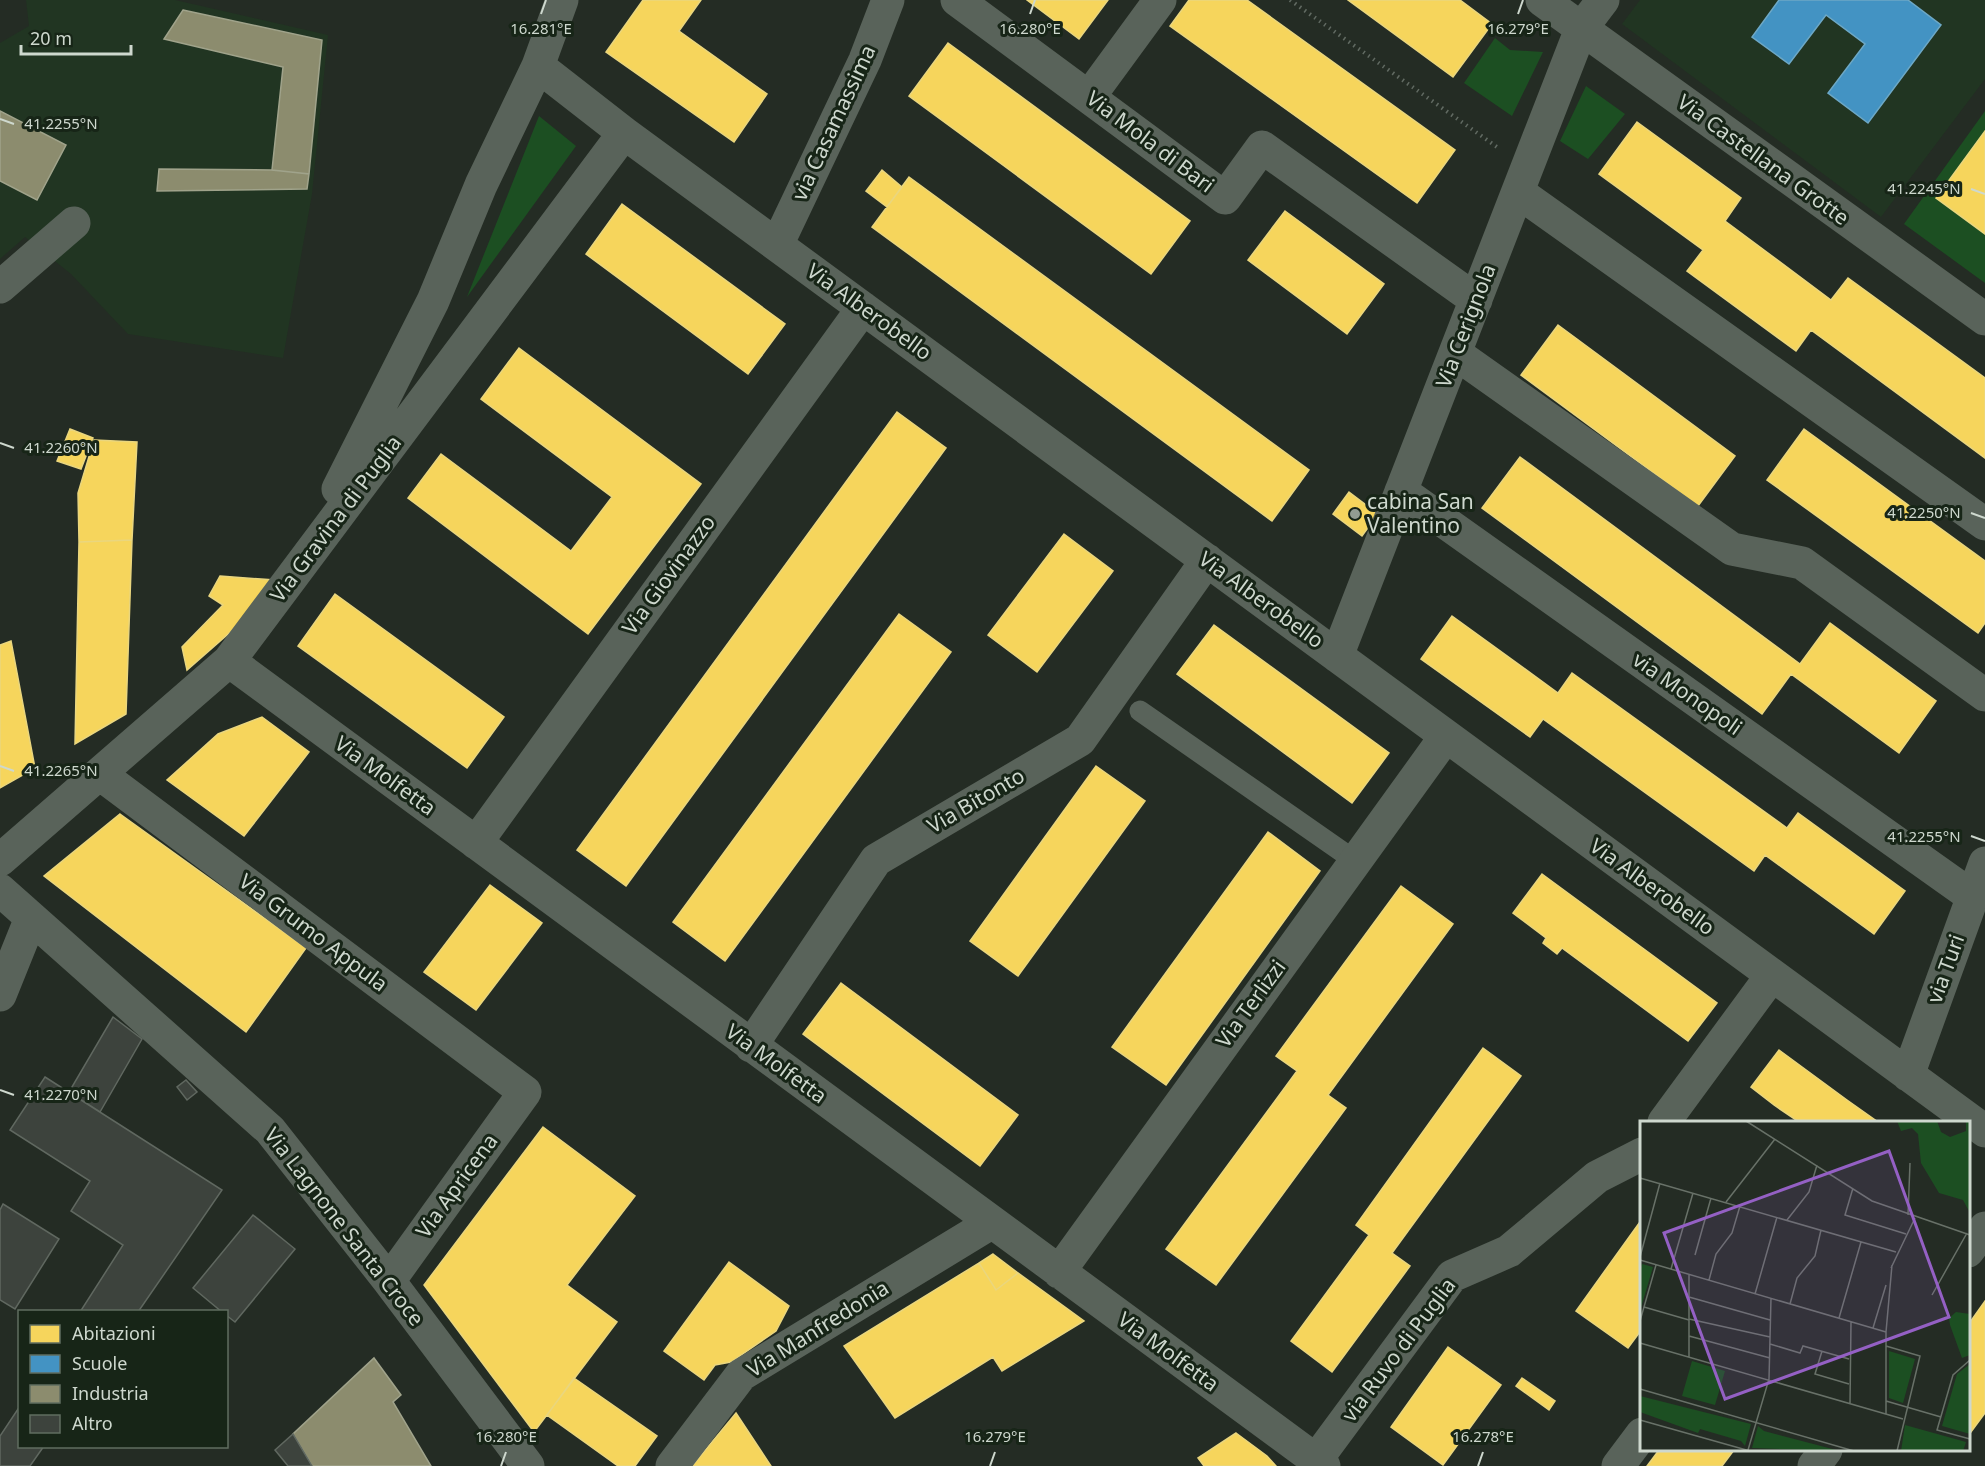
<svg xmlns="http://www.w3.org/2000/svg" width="1985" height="1466" font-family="'Noto Sans',sans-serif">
	<rect width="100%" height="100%" fill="#242c24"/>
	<path fill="#213522" d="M26,0H175L328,35L312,194L283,358L128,334L71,274L25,237L0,259V43L29,26Z
		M1640,0H1985V79L1881,217L1622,24Z"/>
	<path fill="#1c4f22" d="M1495,38L1510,50L1543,52L1512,116L1464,83Z
		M1586,86L1625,114L1588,159L1560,141Z
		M1985,111V283L1904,224Z
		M539,116L576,146L467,297Z"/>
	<path fill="#f6d55c" stroke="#ead67e" stroke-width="1.5" d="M643,0H701L679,31L767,94L734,142L606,52Z
		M1027,0H1108L1079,39Z
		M1189,0H1247L1455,150L1417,203L1170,26Z
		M1348,0H1460L1492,24L1453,77Z
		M948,43L1190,221L1151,274L909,96Z
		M1637,122L1741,198L1725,221L1831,300L1848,278L1985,378V458L1811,330L1796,351L1687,271L1703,250L1599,174Z
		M1985,131V234L1936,198Z
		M882,170L902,187L887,207L866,191Z
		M909,177L1309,470L1272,521L872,227Z
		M622,204L785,324L748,374L586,254Z
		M1285,211L1384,284L1347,334L1248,260Z
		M1558,325L1735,456L1698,506L1521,375Z
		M519,348L701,484L588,634L408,498L441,454L571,551L612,497L481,399Z
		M897,412L946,448L626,886L577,850Z
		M70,429L93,438L81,469L57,461Z
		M1804,429L1985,561V623L1978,633L1767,480Z
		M94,440L137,442L132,540L79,542L78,493Z
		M1520,457L1800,664L1830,623L1936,701L1899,753L1791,674L1762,714L1482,508Z
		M1349,492L1378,514L1362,536L1333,514Z
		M1064,534L1113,571L1037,672L988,635Z
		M132,540L126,714L75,744L79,542Z
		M220,576L274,580L235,628L187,670L182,647L223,605L209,596Z
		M335,594L504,717L467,768L298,646Z
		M899,614L951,652L725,961L673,922Z
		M1452,616L1558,693L1572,673L1787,828L1798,813L1905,891L1874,934L1765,855L1754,871L1543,719L1530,737L1421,659Z
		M1214,625L1389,753L1352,803L1177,674Z
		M11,641L35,768L0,788V645Z
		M262,717L309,752L244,836L167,780L218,734Z
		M1096,766L1145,801L1018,976L970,941Z
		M120,814L306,948L246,1032L44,876Z
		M1268,832L1320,871L1166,1085L1112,1047Z
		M1542,874L1717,1003L1688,1041L1562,948L1557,954L1543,943L1546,938L1513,913Z
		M490,885L542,923L476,1010L424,972Z
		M1401,886L1453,924L1328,1095L1346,1108L1216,1285L1166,1249L1297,1071L1276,1056Z
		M841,983L1018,1115L980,1166L803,1034Z
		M1483,1048L1521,1076L1392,1253L1410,1266L1332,1372L1291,1341L1369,1235L1356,1225Z
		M1779,1050L1847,1100L1878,1122H1799L1774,1105L1751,1087Z
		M543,1127L635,1196L567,1285L617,1322L534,1432L424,1285Z
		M1642,1219V1329L1628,1348L1576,1311Z
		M993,1254L1018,1273L996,1290L979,1263Z
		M729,1262L789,1306L776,1331L731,1362L715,1365L704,1380L664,1351Z
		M979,1263L996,1290L1018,1273L1084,1321L1002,1371L993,1357L895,1418L844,1346Z
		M1985,1301V1413L1968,1436V1325Z
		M1448,1347L1501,1385L1443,1465L1391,1427Z
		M574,1378L657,1436L635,1466H618L547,1415Z
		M1522,1378L1555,1401L1549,1410L1516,1386Z
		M736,1413L771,1466H692L693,1465Z
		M1236,1433L1267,1456L1276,1466H1204L1198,1458Z
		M1659,1450H1734L1722,1466H1647Z"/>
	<path fill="#4393c3" stroke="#6da8c6" stroke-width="1.5" d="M1779,0H1908L1941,25L1868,123L1828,93L1865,44L1826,15L1789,64L1752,37Z"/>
	<path fill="#8c8c6e" stroke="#a0a38b" stroke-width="1.5" d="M183,10L322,40L309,174L272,170L283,67L164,39Z
		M0,111L66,145L37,200L0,181Z
		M159,169L272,170L309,174L307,189L157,191Z
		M374,1358L401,1395L393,1402L431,1466H312L293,1434Z"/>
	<path fill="#3d433d" stroke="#606860" stroke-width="1.5" d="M113,1017L142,1039L100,1112L69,1092Z
		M45,1077L222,1190L138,1312H80L123,1245L71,1211L90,1181L10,1130Z
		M186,1080L197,1092L187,1100L177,1087Z
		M3,1204L59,1239L15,1309L0,1300V1210Z
		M253,1215L295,1249L235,1322L226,1315V1312H222L193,1288Z
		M20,1406V1446H44L30,1466H0V1436Z
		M293,1434L312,1466H288L275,1450Z"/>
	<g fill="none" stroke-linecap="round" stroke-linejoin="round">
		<path stroke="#616a62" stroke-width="4" stroke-dasharray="1.5 4.5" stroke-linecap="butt" d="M1290,0L1497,147"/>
		<path stroke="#59635a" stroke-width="21" d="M1140,711L1354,860"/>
		<path stroke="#59635a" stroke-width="33" d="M957,0L1225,198L1262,147L1476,300
			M1542,0L1985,319
			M538,66L624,133L1985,1131
			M1089,97L1160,0
			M1518,192L1985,524
			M777,245L865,60L888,0
			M0,287L74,223
			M1455,353L1732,549L1802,563L1985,695
			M338,489L433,301L481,185L538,66L562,0
			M1401,491L1973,897
			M1337,656L1581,29L1603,0
			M229,661L1324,1466
			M100,774L525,1092L389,1281
			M476,843L863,308
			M0,860L229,661L624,133
			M0,890L270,1130L389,1281L528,1466
			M0,995L31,918
			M751,1046L876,860L1080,740L1207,560
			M1908,1075L1985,863
			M1664,1122L1772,975
			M1968,1251L1985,1228
			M1059,1272L1446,736
			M1316,1460L1452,1276L1509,1251L1597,1177L1642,1154
			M672,1466L741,1375L991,1223
			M1618,1466L1642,1434
			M1814,1466L1826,1450"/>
	</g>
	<path fill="none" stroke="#ced8ce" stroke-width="2" d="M541,14L546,0M1030,14L1035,0M1518,14L1523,0M0,119L14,124M1971,189L1985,194M0,443L14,448M1971,513L1985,518M0,766L14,771M1971,836L1985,841M0,1090L14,1095M501,1466L506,1452M990,1466L995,1452M1478,1466L1483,1452"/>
	<circle fill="#929c92" stroke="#172517" stroke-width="2" cx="1355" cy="514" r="6"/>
	<g text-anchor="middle" stroke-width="6" stroke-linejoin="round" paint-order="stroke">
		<g font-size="21" fill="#ced8ce" stroke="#172517">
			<text transform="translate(834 123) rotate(-65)" y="7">via Casamassima</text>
			<text transform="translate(1150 142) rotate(37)" y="7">Via Mola di Bari</text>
			<text transform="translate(1763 160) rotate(36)" y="7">Via Castellana Grotte</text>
			<text transform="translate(869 312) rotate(36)" y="7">Via Alberobello</text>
			<text transform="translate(1466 326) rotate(-69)" y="7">Via Cerignola</text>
			<text transform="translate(336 519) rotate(-53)" y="7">Via Gravina di Puglia</text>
			<text transform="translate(669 575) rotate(-54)" y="7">Via Giovinazzo</text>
			<text transform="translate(1261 600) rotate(36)" y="7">Via Alberobello</text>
			<text transform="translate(1687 694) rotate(35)" y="7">via Monopoli</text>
			<text transform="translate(385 776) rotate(36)" y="7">Via Molfetta</text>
			<text transform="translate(976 801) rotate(-30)" y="7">Via Bitonto</text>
			<text transform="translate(1652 887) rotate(36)" y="7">Via Alberobello</text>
			<text transform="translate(313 933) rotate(37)" y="7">Via Grumo Appula</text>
			<text transform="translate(1946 969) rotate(-70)" y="7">via Turi</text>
			<text transform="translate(1251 1004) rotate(-54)" y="7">Via Terlizzi</text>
			<text transform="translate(776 1064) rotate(36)" y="7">Via Molfetta</text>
			<text transform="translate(457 1186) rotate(-54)" y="7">Via Apricena</text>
			<text transform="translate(344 1227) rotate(52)" y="7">Via Lagnone Santa Croce</text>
			<text transform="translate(818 1329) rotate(-32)" y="7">Via Manfredonia</text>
			<text transform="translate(1399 1350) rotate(-53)" y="7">via Ruvo di Puglia</text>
			<text transform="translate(1168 1352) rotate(36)" y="7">Via Molfetta</text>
		</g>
		<g font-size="21" fill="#ced8ce" stroke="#172517" text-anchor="start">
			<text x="1367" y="509">cabina San<tspan x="1367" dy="24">Valentino</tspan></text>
		</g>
	</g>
	<g transform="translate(1640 1121)">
		<rect width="330" height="330" fill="#242c24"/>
		<path d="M257,0H297L301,11L310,16L326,10V0H330V92L323,79L299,72L281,42L278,13L272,7L261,10ZM2,143L13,146L0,190V149ZM316,191L330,193V234L322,237L310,204L309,197ZM249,230L275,238L263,282L249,277ZM52,240L85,250L75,284L42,275ZM330,243V313L302,305L317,253ZM0,275L111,303L105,325L101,320L60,308L58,312L0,291ZM265,304L326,321L323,330H261ZM118,305L124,310L200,330L112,327Z" fill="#1c4f22"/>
		<path fill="none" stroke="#687168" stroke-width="1.5" d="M106,0L232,80L330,114M0,57L256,131M213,67L205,94L266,113M86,81L135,18M268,94L270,42M147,99L169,71L177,44M55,134L71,77M0,136L20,62M0,139L246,211M251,147L275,97M31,148L53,72M69,159L76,133L92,112L100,85M115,173L137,96M292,174L327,112M49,176L130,199M150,183L157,157L175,135L181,109M4,186L49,199M199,197L221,121M49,198L130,216M0,200L16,144M233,207L246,164M49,215L130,237M0,222L263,298M130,223L160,232L163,225L209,238M246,225L280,235L257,330M182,230L175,253L209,263M49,236V153M330,239L313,254L297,309L330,318M0,268L214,330M246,280L301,296M210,283L211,201M246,293V211L252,144M0,299L110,330M108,329L129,258L131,177"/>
		<path fill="#9460c4" fill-opacity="0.15" stroke="#9460c4" stroke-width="3" d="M249,30L309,196L85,278L24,112Z"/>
		<rect width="330" height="330" fill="none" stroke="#ced8ce" stroke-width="3"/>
	</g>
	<g font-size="15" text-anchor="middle" fill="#ced8ce" stroke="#172517" stroke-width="6" stroke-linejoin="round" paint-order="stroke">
		<text x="1030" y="34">16.280°E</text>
		<text x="541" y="34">16.281°E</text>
		<text x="1518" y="34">16.279°E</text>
		<text x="61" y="129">41.2255°N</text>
		<text x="1924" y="194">41.2245°N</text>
		<text x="61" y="453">41.2260°N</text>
		<text x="1924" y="518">41.2250°N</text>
		<text x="61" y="776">41.2265°N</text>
		<text x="1924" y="842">41.2255°N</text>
		<text x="61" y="1100">41.2270°N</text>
		<text x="506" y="1442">16.280°E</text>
		<text x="995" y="1442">16.279°E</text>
		<text x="1483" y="1442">16.278°E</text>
	</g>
	<rect x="18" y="1310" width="210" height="138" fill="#172517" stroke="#606d60" stroke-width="1.5"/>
	<rect x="30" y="1325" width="30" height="18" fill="#f6d55c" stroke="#606d60" stroke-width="1.5"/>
	<text x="72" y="1340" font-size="18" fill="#ced8ce">Abitazioni</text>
	<rect x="30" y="1355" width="30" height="18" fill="#4393c3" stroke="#606d60" stroke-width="1.5"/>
	<text x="72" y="1370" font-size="18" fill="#ced8ce">Scuole</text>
	<rect x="30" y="1385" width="30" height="18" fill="#8c8c6e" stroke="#606d60" stroke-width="1.5"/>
	<text x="72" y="1400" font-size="18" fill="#ced8ce">Industria</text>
	<rect x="30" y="1415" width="30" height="18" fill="#3d433d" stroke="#606d60" stroke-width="1.5"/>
	<text x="72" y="1430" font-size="18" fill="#ced8ce">Altro</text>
	<path d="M21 45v9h110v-9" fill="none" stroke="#ced8ce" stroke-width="3"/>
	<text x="30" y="45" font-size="18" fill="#ced8ce" stroke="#172517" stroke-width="4.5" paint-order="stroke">20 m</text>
</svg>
